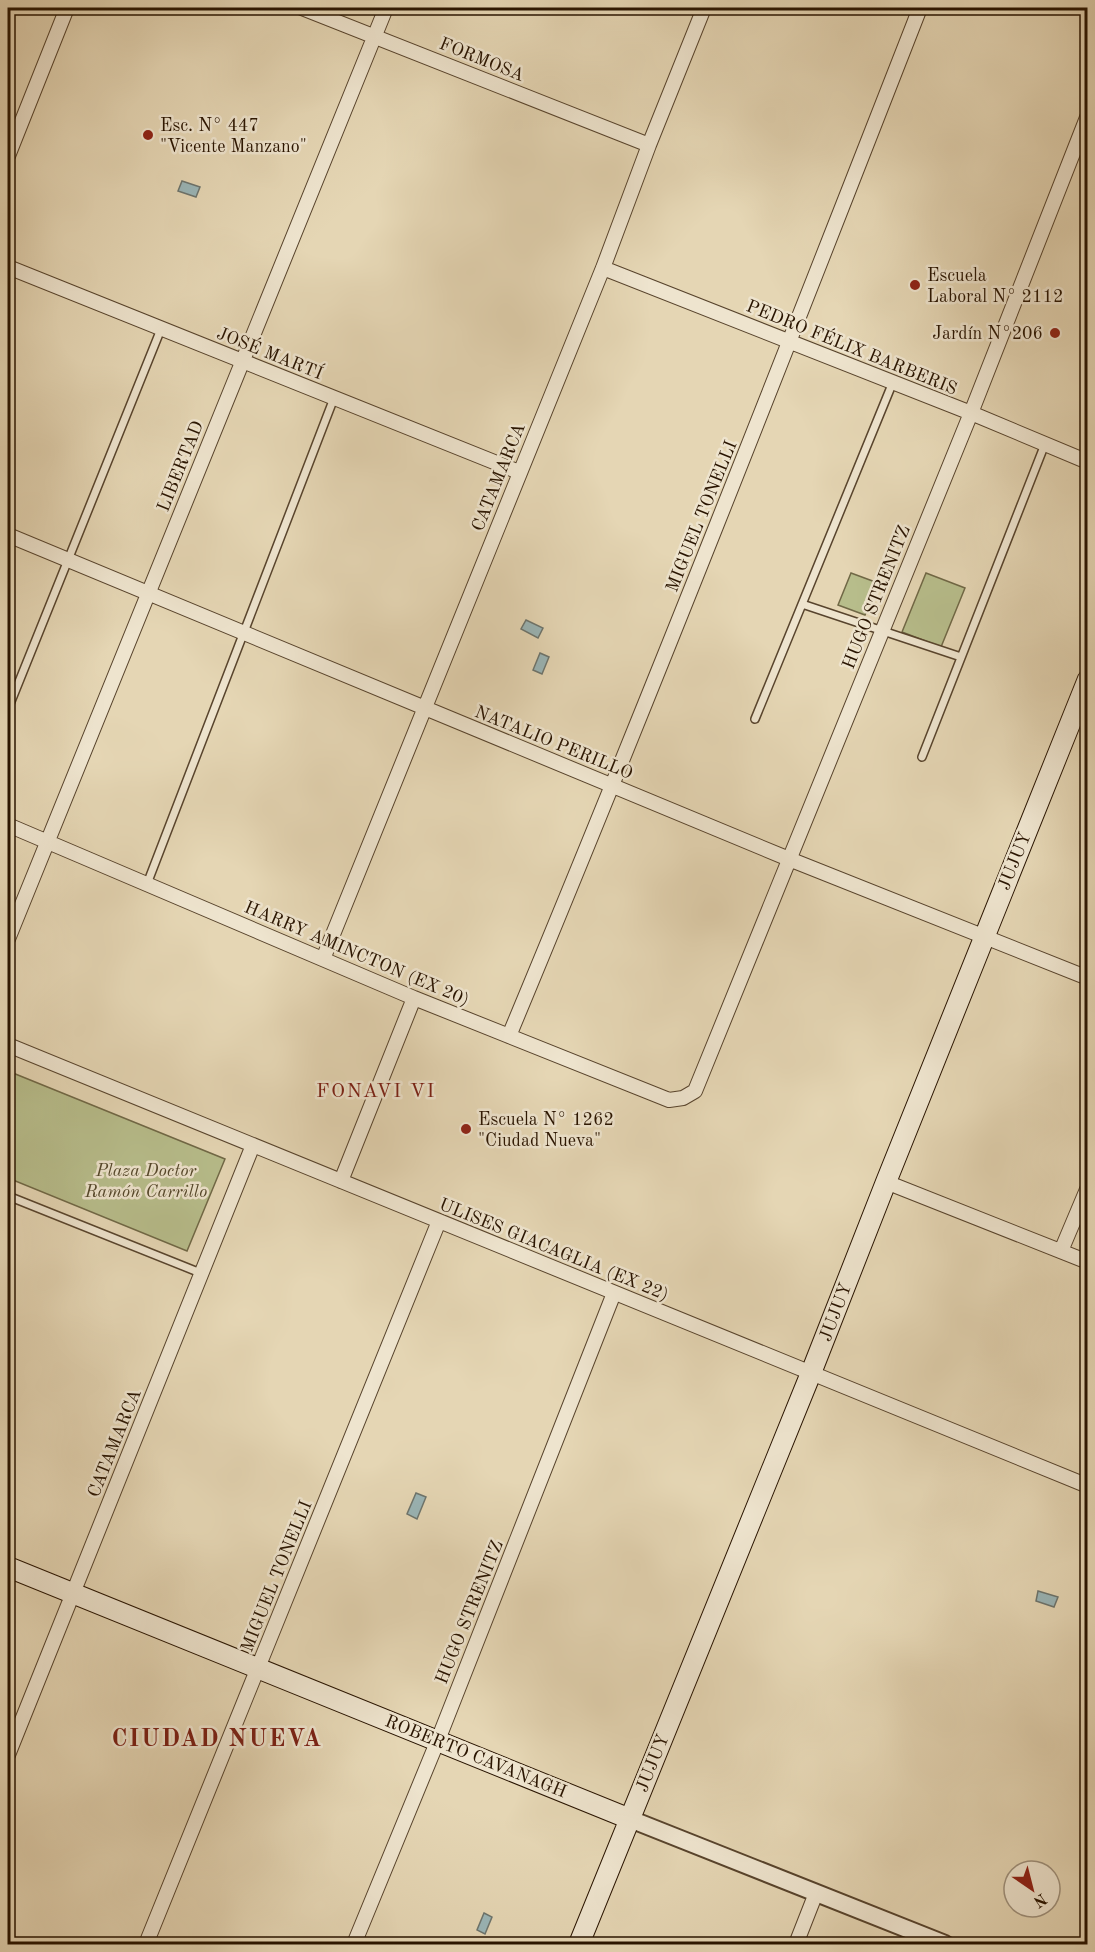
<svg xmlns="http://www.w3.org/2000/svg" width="1095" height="1952" font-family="'Old Standard TT',serif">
	<rect width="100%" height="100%" fill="#e5d6b4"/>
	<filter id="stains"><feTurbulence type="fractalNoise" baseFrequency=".00333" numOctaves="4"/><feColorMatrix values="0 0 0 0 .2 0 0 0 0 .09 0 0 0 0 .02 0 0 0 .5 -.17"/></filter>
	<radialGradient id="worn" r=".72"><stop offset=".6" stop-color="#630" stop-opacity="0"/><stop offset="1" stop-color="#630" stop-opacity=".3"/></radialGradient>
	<path fill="#b7bd8b" stroke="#706846" stroke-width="1.5" d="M851,573L878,583L865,615L838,605Z
		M926,573L965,588L941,647L902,632Z
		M8,1071L225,1159L187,1251L8,1178Z"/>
	<path fill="#9ab6b8" stroke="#6d756e" stroke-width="1.5" d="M182,181L200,187L196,197L178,191Z
		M526,620L543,628L538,638L521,629Z
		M540,653L549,657L542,674L533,670Z
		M416,1493L426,1497L417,1519L407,1514Z
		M1038,1591L1058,1597L1054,1607L1036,1601Z
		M484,1913L492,1917L485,1934L477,1930Z"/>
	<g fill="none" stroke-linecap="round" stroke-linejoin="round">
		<g stroke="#58442d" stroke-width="10">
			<path id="service" d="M802,604L961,657
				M8,709L161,329
				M755,719L893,382
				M922,757L1045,444
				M147,884L334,398
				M8,1196L203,1274"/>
		</g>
		<g stroke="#58442d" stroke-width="16">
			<path id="minor" d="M302,8L649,145
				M8,156L67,8
				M8,267L519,472
				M603,268L971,413L1088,462
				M8,535L789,859L1088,978
				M8,825L414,998L669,1100L683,1098L695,1091L971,413L1088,115
				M8,939L386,8
				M323,959L603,268L649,145L704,8
				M509,1036C651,695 786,351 920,8
				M8,1045L1088,1486
				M341,1181L414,998
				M886,1182L1088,1262
				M1061,1251L1088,1187
				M8,1755L253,1145
				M146,1944L439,1221
				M354,1944L438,1740L614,1293
				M796,1944L816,1893"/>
		</g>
		<g stroke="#58442d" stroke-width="20">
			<path id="tertiary" d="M630,1819L945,1944"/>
		</g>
		<g stroke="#291400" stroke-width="22">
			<path id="secondary" d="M8,1567L630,1819
				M579,1944L811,1373L886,1182L1088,679"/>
		</g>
		<use href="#service" stroke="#eee4ce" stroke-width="7"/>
		<use href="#minor" stroke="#eee4ce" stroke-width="14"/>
		<use href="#tertiary" stroke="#eee4ce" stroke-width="16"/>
		<use href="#secondary" stroke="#eee4ce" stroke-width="20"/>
	</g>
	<g fill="#8f2418" stroke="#eee4ce" stroke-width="2">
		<circle cx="148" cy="135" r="6"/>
		<circle cx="915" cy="285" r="6"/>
		<circle cx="1055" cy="333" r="6"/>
		<circle cx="466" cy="1129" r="6"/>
	</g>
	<g text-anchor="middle" stroke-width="5" stroke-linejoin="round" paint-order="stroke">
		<g font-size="18" fill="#291400" stroke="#eee4ce">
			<text transform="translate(482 59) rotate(22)" y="6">FORMOSA</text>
			<text transform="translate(852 347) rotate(22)" y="6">PEDRO FÉLIX BARBERIS</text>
			<text transform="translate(270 353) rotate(22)" y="6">JOSÉ MARTÍ</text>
			<text transform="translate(180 466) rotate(-68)" y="6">LIBERTAD</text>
			<text transform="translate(498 477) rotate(-68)" y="6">CATAMARCA</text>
			<text transform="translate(701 516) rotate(-68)" y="6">MIGUEL TONELLI</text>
			<text transform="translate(876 597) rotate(-68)" y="6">HUGO STRENITZ</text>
			<text transform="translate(554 742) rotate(22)" y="6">NATALIO PERILLO</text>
			<text transform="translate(1014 861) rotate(-68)" y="6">JUJUY</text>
			<text transform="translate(357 953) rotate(23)" y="6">HARRY AMINCTON (EX 20)</text>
			<text transform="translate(554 1249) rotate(22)" y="6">ULISES GIACAGLIA (EX 22)</text>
			<text transform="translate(835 1312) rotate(-69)" y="6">JUJUY</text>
			<text transform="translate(114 1443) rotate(-68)" y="6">CATAMARCA</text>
			<text transform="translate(276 1576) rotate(-68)" y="6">MIGUEL TONELLI</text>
			<text transform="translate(469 1612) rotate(-68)" y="6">HUGO STRENITZ</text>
			<text transform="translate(476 1756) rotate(22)" y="6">ROBERTO CAVANAGH</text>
			<text transform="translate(652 1763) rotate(-68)" y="6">JUJUY</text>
		</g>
		<g font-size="18" fill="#291400" stroke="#eee4ce" text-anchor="start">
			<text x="160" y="131">Esc. N° 447<tspan x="160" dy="21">"Vicente Manzano"</tspan></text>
			<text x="927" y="281">Escuela<tspan x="927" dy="21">Laboral N° 2112</tspan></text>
			<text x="1043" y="339" text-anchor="end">Jardín N°206</text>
			<text x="478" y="1125">Escuela N° 1262<tspan x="478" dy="21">"Ciudad Nueva"</tspan></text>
		</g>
		<g font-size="18" font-style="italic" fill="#54472a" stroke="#eee4ce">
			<text x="146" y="1176">Plaza Doctor<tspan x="146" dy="21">Ramón Carrillo</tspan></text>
		</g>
		<g font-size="20" letter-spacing="1.5" fill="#7a1f14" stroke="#eee4ce">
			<text x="376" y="1097">FONAVI VI</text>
		</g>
		<g font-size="24" font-weight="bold" letter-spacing="1.5" fill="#7a1f14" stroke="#eee4ce">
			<text x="217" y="1746">CIUDAD NUEVA</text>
		</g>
	</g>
	<rect width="1095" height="1952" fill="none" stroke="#e5d6b4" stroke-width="30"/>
	<rect x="9" y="9" width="1077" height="1934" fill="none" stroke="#291400" stroke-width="3"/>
	<rect x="15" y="15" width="1065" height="1922" fill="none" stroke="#291400" stroke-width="1.5"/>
	<g transform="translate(1032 1889) rotate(145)"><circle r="28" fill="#eee4ce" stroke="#9f917c" stroke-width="1.5"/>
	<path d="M0-4.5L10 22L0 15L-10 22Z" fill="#8f2418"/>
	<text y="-9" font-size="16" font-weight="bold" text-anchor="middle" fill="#291400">N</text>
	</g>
	<rect width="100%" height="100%" filter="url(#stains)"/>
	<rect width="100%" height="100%" fill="url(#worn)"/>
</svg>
